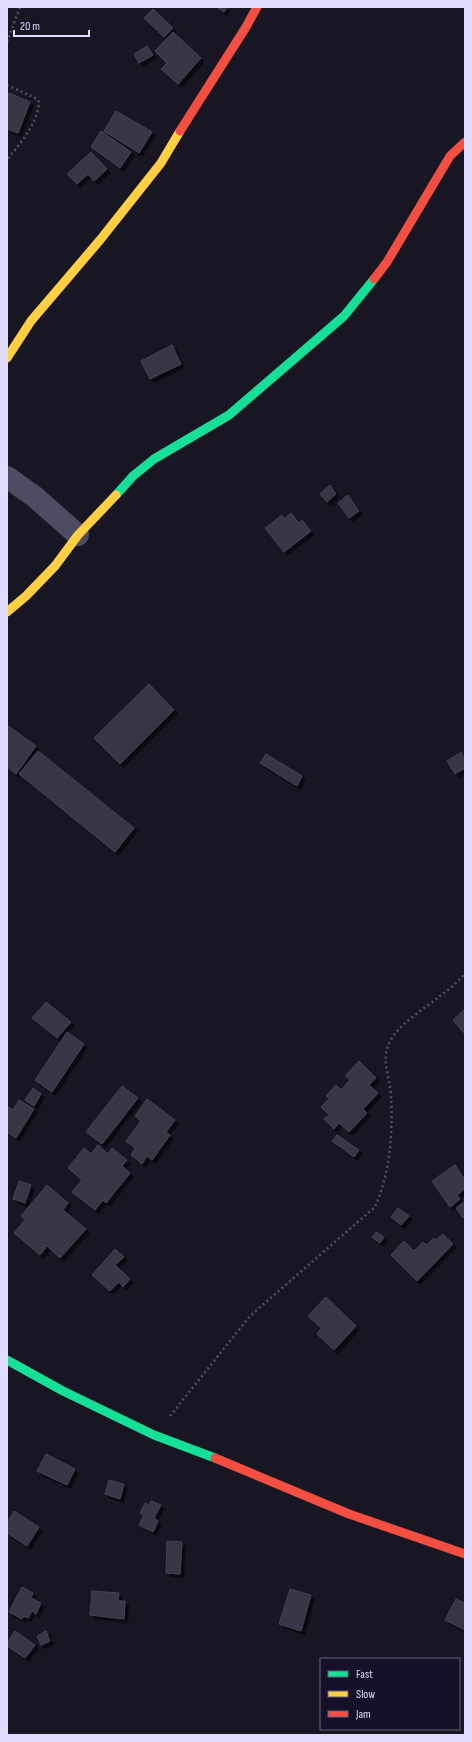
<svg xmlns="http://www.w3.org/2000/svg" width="472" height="1742" font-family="'Sofia Sans Condensed',sans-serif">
	<defs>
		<filter id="shadow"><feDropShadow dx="3.5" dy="3.5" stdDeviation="0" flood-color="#0009"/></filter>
	</defs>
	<rect width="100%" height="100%" fill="#191623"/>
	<path fill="#383444" stroke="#464156" filter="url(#shadow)" d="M216,7H227L224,12Z
		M153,9L173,28L164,37L144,18Z
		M173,32L201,58L178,84L161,69L167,63L155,51Z
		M147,46L153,55L139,63L134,54Z
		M9,93L30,102L18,133L7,129V99Z
		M116,111L152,132L139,153L104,131Z
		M101,131L131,152L120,168L91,147Z
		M91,152L107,169L94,181L88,174L77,184L67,174Z
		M172,345L181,364L150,379L141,361Z
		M330,485L336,494L327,502L320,494Z
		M348,495L359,511L349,518L338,503Z
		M291,513L299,523L302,520L311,531L284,552L265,528L282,515L284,519Z
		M149,684L174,710L120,764L94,738Z
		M7,725L36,746L16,774L7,767Z
		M38,751L134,828L115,852L19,774Z
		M461,752L465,758V768L455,774L447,761Z
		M266,754L302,776L297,786L260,763Z
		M46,1002L71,1022L57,1038L32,1018Z
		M465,1009V1034L453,1020Z
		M67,1032L84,1044L52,1092L35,1080Z
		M359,1061L376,1078L369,1085L378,1093L363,1109L367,1113L349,1132L339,1123L334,1129L324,1119L329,1115L321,1107L329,1099L326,1096L336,1085L341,1090L350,1080L345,1076Z
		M122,1086L138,1098L102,1144L86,1132Z
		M33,1088L41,1094L34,1106L25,1100Z
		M147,1099L175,1120L166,1132L170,1135L152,1160L147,1156L142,1164L131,1155L135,1148L126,1141L141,1121L135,1116Z
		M19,1100L34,1109L16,1138L7,1132V1106L13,1110Z
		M337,1135L359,1150L354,1157L332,1141Z
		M98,1145L108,1154L112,1148L127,1160L122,1166L130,1173L106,1203L103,1200L95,1210L72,1192L82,1180L68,1168L84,1148L91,1154Z
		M455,1165L465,1180V1189L457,1195L460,1199L450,1207L432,1181Z
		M19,1181L31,1185L25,1203L13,1199Z
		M47,1185L68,1203L63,1210L86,1229L60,1258L47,1246L40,1255L14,1233L25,1220L21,1216Z
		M465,1201V1217L463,1218L456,1208Z
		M398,1208L409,1216L401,1225L391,1217Z
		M376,1232L384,1237L380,1243L372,1237Z
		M443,1234L453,1244L417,1281L391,1255L404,1241L414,1251L423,1242L427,1245L434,1238L436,1240Z
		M115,1249L124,1257L115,1265L130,1279L123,1287L119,1282L110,1291L92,1275Z
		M326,1297L356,1326L334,1350L317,1334L321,1328L308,1316Z
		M46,1454L75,1469L67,1485L37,1471Z
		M109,1480L124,1484L120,1499L105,1494Z
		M151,1501L161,1505L154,1518L158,1521L153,1532L139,1525L144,1515L140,1513L145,1503L149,1505Z
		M14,1511L39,1527L27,1546L7,1533V1523Z
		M167,1541L182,1542L180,1574L166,1573Z
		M22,1587L33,1593L31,1598L41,1603L36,1614L32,1611L28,1618L24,1616L22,1619L9,1612Z
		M290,1589L311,1595L301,1631L279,1624Z
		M92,1591L119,1593L118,1601H125L124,1619L90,1615Z
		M456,1599L465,1603V1630L445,1620Z
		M15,1631L35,1645L25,1658L7,1646V1643Z
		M46,1631L50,1641L41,1645L37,1636Z"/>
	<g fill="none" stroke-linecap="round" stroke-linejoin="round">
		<path stroke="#495461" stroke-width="2.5" stroke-dasharray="2 3" stroke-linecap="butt" d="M7,42L20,7
			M7,85L37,99L39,102C38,124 20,143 7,160
			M170,1416L250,1316L375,1207C390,1174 393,1133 391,1096C390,1075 379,1058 392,1038C402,1022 425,1008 440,996C449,990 457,982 465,974"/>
		<path stroke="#4e4c63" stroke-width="22" d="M7,477L35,497L78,535"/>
		<path stroke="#16e098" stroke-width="9" d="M116,495L133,476L154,459L229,415L344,316L374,279
			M7,1360L63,1391L154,1435L215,1458"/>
		<path stroke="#ffcf43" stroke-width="9" d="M7,358L31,321L100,240L161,163L180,131
			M7,612L26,596L55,566L78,535L116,495"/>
		<path stroke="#f24e42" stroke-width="9" d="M180,131L246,27L257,7
			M374,279L387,262L450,156L465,142
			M215,1458L349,1514L465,1554"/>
	</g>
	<rect width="472" height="1742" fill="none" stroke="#dfdbfd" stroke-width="16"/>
	<rect x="320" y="1658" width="140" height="72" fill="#161128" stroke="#66627d"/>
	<rect x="328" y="1671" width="20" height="6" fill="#16e098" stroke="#66627d"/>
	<text x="356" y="1678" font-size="12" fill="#dfdbfd">Fast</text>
	<rect x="328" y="1691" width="20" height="6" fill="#ffcf43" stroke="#66627d"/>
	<text x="356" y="1698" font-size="12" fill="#dfdbfd">Slow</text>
	<rect x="328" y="1711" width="20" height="6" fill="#f24e42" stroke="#66627d"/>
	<text x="356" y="1718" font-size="12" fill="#dfdbfd">Jam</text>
	<path d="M14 30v6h75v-6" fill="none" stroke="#dfdbfd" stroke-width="2"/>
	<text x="20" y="30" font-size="12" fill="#dfdbfd" stroke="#161128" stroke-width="3" paint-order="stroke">20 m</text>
</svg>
